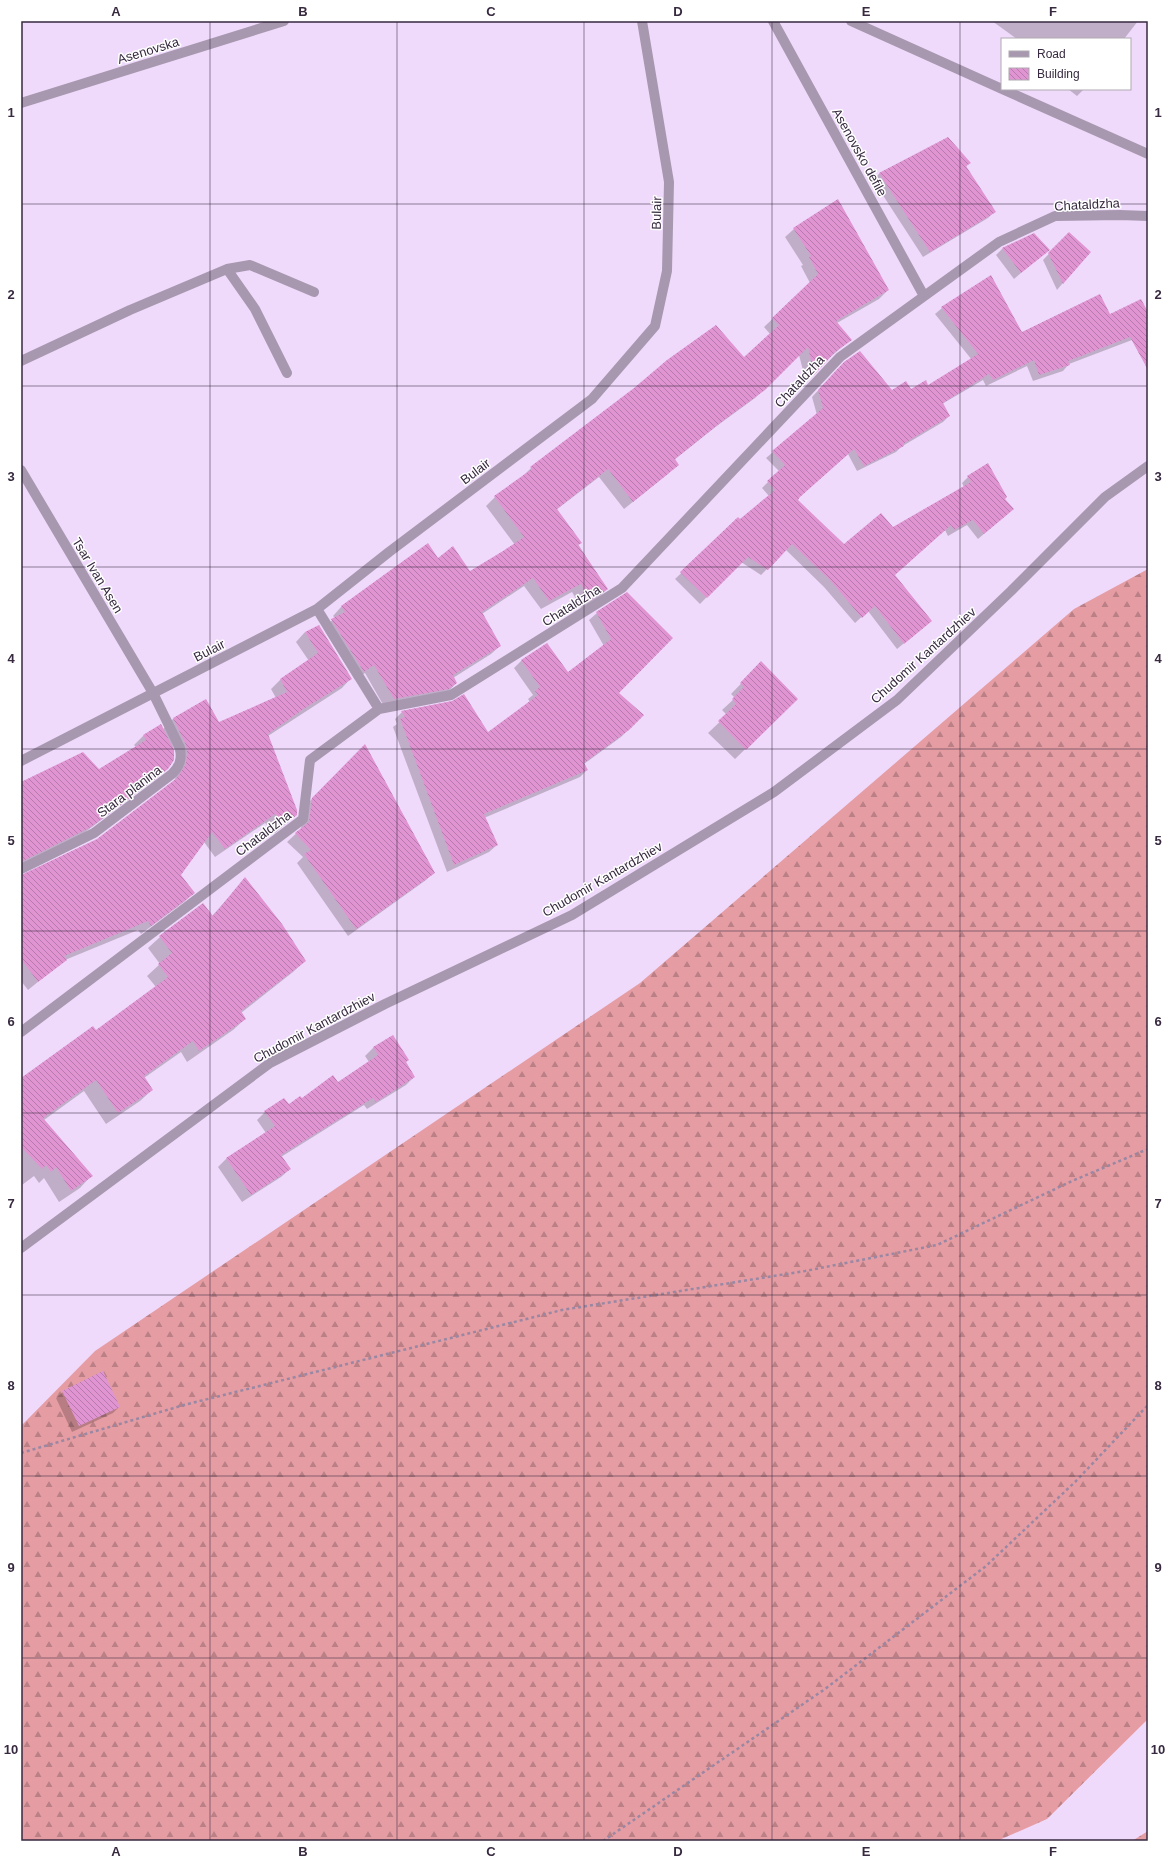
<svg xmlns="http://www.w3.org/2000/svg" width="1169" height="1862" font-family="Arial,sans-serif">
	<defs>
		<pattern id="forest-firs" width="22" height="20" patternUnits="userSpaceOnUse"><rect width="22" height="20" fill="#e59da3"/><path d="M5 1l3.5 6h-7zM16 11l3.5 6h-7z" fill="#ba8086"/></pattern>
		<pattern id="building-back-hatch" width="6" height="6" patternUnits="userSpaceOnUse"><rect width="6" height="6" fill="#e095d2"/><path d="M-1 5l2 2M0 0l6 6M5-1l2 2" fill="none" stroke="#b67aac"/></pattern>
	</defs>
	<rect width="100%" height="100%" fill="#f0dafc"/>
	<path fill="url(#forest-firs)" d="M1148,569V1719L1047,1819L997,1841H21V1426L95,1351L640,983L1074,609Z
		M1148,1831V1841H1132Z"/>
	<path fill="#0003" d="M992,21H1138L1124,39H1017Z
		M1068,89H1084L1077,96Z
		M947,138L969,163L966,167L994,212L988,218L923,257L873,180L879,174Z
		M838,201L888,290L879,299L837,323L850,340L827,360L806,382L799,355L755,398L714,428L674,460L669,473L624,509L599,477L556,510L607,589L598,598L581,608L572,592L541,609L524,586L482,614L500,646L491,654L453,678L456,683L448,692L385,708L365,673L355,680L323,628L335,618L333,616L341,607L427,545L437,560L470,572L515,545L486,506L495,497L522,477L531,468L635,389L744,358L770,334L764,327L810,283L801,266L803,265L785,237L794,229Z
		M1069,233L1089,252L1057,290L1043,260Z
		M1033,234L1048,250L1014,279L996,255L1002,249Z
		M942,308L1022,333L1109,316L1148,314V331L1132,340L1069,364L1063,371L1033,381L1027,366L986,386L983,380L942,404L949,416L943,422L901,447L896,452L857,471L848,454L798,498L797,500L844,546L893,528L964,487L962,483L968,477L1004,499L1006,515L978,539L967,525L948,536L945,530L894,575L931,621L897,649L868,611L855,623L824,587L786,550L761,575L741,562L700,604L675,579L738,519L740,520L769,496L762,488L779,471L766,458L817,415L812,397L838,369L892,391L911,390L928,386L972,360L935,314Z
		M627,593L618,693L643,715L621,737L584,764L587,770L580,777L484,818L497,845L489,852L447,872L393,727L397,724L395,719L402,712L488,734L530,702L528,699L533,695L514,668L521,661L547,644L568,674L604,646L589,620L597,613Z
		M305,632L351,678L342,688L268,736L296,815L275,833L265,823L215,857L204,842L180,875L194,892L184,902L141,934L138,930L65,960L28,990L21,981V876L98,840L174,782L178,770V757L173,747V760L157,778L80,836L21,866V785L99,770L136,747L134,745L143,736L161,726L163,729L173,719L206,700L219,724L276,698L271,689L280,680L309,661L296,642Z
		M761,663L797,699L735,759L708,733L727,715L722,710L735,698L731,694Z
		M365,746L434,872L426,880L348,936L297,863L303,857L287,842L301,829L304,807Z
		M245,879L305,961L293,972L241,1013L245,1019L233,1030L187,1062L181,1052L144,1078L152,1090L140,1101L106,1124L84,1091L44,1120L91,1176L80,1188L59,1202L44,1178L39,1183L34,1176L22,1185L21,1079L95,1032L156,987L147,976L160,964L148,948L160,937L212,916Z
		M392,1036L414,1077L406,1085L367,1109L364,1105L281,1157L290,1169L281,1177L242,1202L218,1167L226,1159L266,1133L257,1120L265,1112L288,1106L337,1083L369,1062L365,1056L373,1048Z
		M63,1392L119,1407L113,1413L72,1432L56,1398Z"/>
	<path fill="url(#building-back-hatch)" d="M948,137L971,163L966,166L996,212L930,252L879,173Z
		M838,199L889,290L836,321L852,340L835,352L814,375L808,347L765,390L724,420L675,459L679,465L633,502L608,469L557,509L582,543L578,545L608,589L590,601L581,584L549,601L533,578L482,612L501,646L453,675L457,683L449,689L394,699L374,665L364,672L331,619L345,612L341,606L428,543L438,558L453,546L470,571L503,551L524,537L494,496L532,469L530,467L634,388L667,360L716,325L744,357L779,325L772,318L818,274L809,257L811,256L793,228Z
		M1069,232L1091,252L1063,284L1048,253Z
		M1034,233L1050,250L1021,273L1002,248Z
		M991,275L1022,332L1100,294L1110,314L1141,299L1148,312V370L1130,337L1068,361L1070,365L1039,375L1034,360L993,380L989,374L943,403L950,416L903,444L904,446L864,466L854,449L800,497L798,500L844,544L881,513L893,527L971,482L967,476L988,463L1007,497L1005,499L1014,509L984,534L973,520L954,530L951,525L895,575L932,621L904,644L875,606L862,618L830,580L792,544L768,570L748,557L707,598L680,572L738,517L740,519L775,490L767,481L785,465L772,451L823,408L818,390L844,362L860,351L892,390L906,381L911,389L926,380L928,385L978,354L941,307Z
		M627,592L673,638L619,693L644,715L629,730L584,763L588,770L484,814L498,845L454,865L400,719L405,717L401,711L452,701L464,694L488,732L538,695L535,691L540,687L521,660L547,643L568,672L611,639L596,612Z
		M319,625L352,679L305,708L268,734L297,810V815L285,824L275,814L225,849L212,832L181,875L195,893L151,926L148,921L64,956L67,960L38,982L21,959V875L97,839L177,778L186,764L187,752L186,745L173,718L206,699L219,722L287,692L280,679L318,653L305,632Z
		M761,661L798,699L746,750L718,721L736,704L732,699L744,687L740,683Z
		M161,724L174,750V760L168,769L91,827L21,862V782L83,752L99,769L146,740L143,735Z
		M365,744L435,873L356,929L304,854L311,850L295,833L309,822L312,798Z
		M245,877L282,924L306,961L241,1011L246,1019L199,1051L193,1041L144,1076L153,1090L118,1113L96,1080L43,1118L93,1176L71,1191L56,1167L51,1172L46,1165L42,1169L21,1147V1078L93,1026L96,1030L168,977L158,964L172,953L159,936L203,903L213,916Z
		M393,1035L409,1060L406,1062L415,1077L376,1102L373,1098L281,1155L291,1169L251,1195L226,1158L275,1126L264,1111L284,1098L289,1104L300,1096L302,1098L333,1075L338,1082L378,1055L373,1047Z
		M103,1371L120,1407L79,1426L62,1391Z"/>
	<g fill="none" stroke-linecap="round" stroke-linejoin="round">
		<path stroke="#9987a3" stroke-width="2.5" stroke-dasharray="3 3" stroke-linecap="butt" d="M21,1453L184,1405L562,1310L805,1271L937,1245L1072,1181L1148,1149
			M603,1841L825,1689L986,1566L1076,1481L1148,1405"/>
		<path stroke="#a798b0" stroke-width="10" d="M227,269L255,309L287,373
			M21,361L130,310L227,269L250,265L314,292"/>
		<path stroke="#a798b0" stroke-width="10" d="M773,21L924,296
			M851,21L1002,89
			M1002,89L1148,154
			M21,103L284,21
			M21,470L153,693L180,748C182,759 180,766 172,774L94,833L21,869
			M317,609L379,709
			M21,761L317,609L389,552L592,399L655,326L667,271L669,182L642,21
			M21,1032L303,819L310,760L379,709L451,695L622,588L840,357L999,242L1055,216L1120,215L1148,216
			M21,1248L270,1063L385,1004L572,915L774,792L897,700L1011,591L1105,497L1148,466"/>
	</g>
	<path fill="none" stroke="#37293f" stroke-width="1" stroke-opacity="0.55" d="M210,21V1841M397,21V1841M584,21V1841M772,21V1841M960,21V1841M21,204H1148M21,386H1148M21,567H1148M21,749H1148M21,931H1148M21,1113H1148M21,1295H1148M21,1476H1148M21,1658H1148"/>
	<g text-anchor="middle" stroke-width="3" stroke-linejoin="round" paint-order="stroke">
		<g font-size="13" fill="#37293f" stroke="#fff">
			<text transform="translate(148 50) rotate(-17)" y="5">Asenovska</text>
			<text transform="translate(860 152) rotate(61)" y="5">Asenovsko defile</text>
			<text transform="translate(1087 204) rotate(-3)" y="5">Chataldzha</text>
			<text transform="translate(656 213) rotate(-89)" y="5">Bulair</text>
			<text transform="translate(799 381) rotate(-47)" y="5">Chataldzha</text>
			<text transform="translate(475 471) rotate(-37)" y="5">Bulair</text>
			<text transform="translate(98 575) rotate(59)" y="5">Tsar Ivan Asen</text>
			<text transform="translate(571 605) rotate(-32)" y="5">Chataldzha</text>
			<text transform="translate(209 650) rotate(-27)" y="5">Bulair</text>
			<text transform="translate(923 655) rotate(-42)" y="5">Chudomir Kantardzhiev</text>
			<text transform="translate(129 791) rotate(-37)" y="5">Stara planina</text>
			<text transform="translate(263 833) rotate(-37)" y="5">Chataldzha</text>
			<text transform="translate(602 879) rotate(-30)" y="5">Chudomir Kantardzhiev</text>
			<text transform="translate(314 1027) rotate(-28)" y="5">Chudomir Kantardzhiev</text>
		</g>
	</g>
	<rect width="1169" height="1862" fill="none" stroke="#ffffff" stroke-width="44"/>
	<rect x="1001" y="38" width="130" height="52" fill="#ffffff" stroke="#afa9b2"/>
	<rect x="1009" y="51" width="20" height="6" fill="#a798b0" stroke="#afa9b2"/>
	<text x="1037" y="58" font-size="12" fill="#37293f">Road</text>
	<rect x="1009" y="68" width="20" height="12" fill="url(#building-back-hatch)" stroke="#afa9b2"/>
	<text x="1037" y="78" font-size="12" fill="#37293f">Building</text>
	<rect x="22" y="22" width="1125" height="1818" fill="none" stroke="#37293f" stroke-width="1.5"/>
	<g font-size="13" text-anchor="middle" font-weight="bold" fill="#37293f">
		<text x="116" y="16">A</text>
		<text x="303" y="16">B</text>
		<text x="491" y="16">C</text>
		<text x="678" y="16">D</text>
		<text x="866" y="16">E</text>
		<text x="1053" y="16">F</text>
		<text x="11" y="117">1</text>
		<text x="1158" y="117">1</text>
		<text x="11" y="299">2</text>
		<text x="1158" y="299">2</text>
		<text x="11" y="481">3</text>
		<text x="1158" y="481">3</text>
		<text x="11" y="663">4</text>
		<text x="1158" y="663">4</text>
		<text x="11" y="845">5</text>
		<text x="1158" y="845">5</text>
		<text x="11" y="1026">6</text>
		<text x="1158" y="1026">6</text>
		<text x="11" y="1208">7</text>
		<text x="1158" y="1208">7</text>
		<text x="11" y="1390">8</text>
		<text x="1158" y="1390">8</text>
		<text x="11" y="1572">9</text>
		<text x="1158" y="1572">9</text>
		<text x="11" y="1754">10</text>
		<text x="1158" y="1754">10</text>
		<text x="116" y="1856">A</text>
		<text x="303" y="1856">B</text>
		<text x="491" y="1856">C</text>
		<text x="678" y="1856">D</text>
		<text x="866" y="1856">E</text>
		<text x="1053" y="1856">F</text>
	</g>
</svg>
